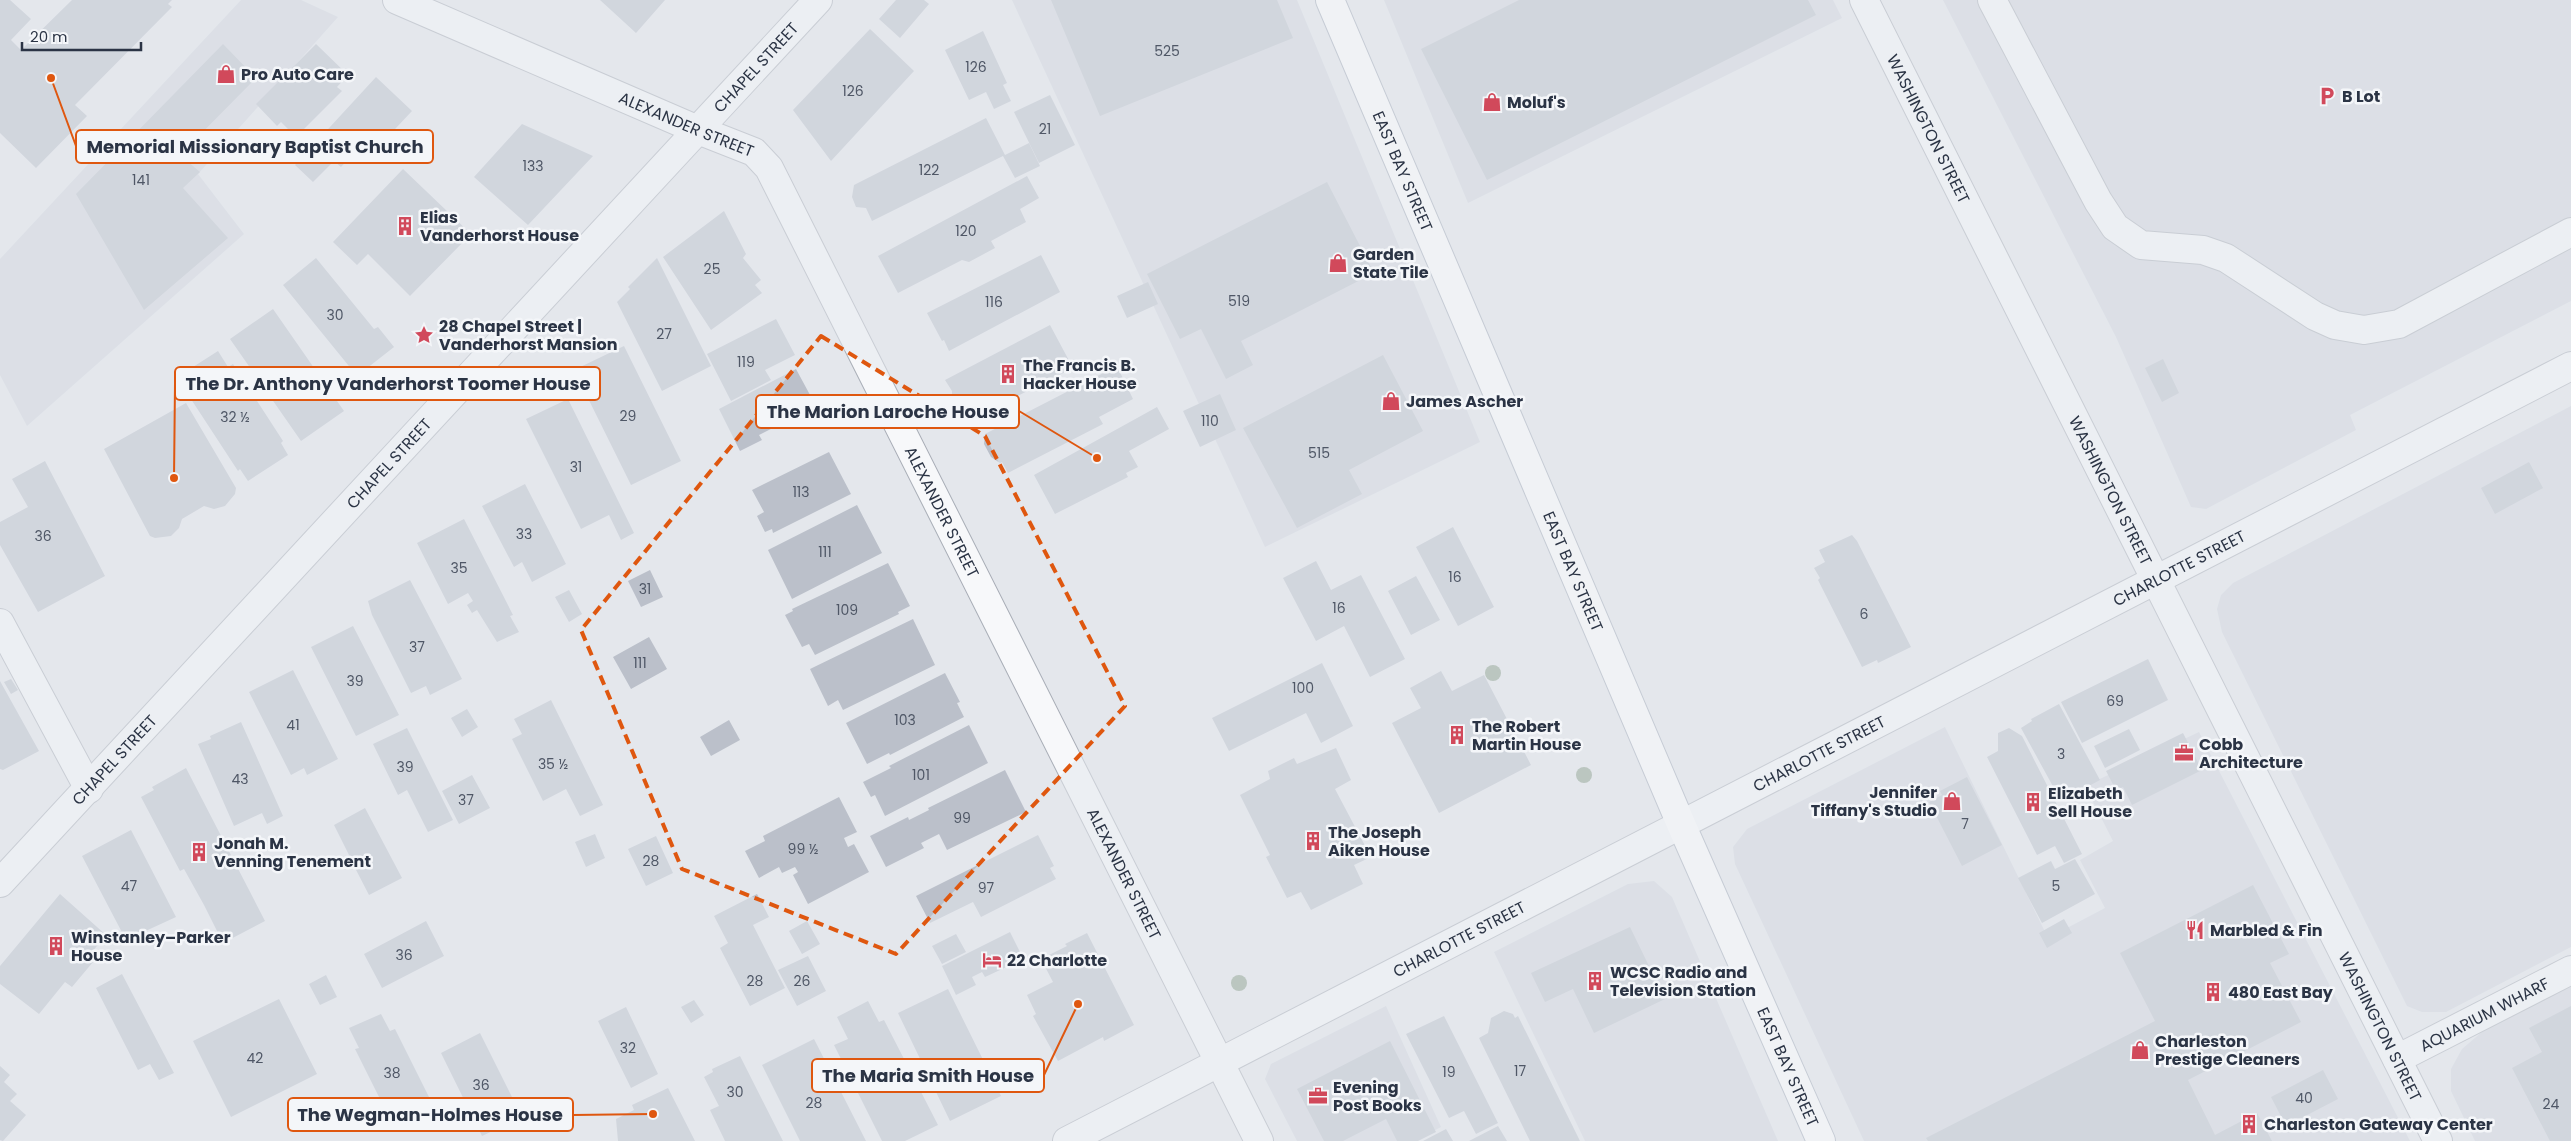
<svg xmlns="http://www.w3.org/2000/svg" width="2571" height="1141" font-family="Poppins,sans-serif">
	<rect width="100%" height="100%" fill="#e4e7ec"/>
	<path fill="#d2d6de" d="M241,0H301L338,17L198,174L244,234L27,426L0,375V259Z
		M1012,0H1297L1480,442L1265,547Z
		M1384,0H1833L1842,18L1468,203Z
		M1943,0H2571V301L2350,415L2356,430L2206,509L2191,507L2116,337Z
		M2571,406V947L2446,1012H2422L2407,1006L2222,632L2217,609L2221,595L2233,583Z
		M1945,727L2048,938L2105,908L2080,860L2113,841L2085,786L2199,732L2410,1141H1864L1735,864L1733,847L1747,829Z
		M1654,881L1672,897L1778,1141H1585L1494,952L1628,884Z
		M2571,985V1141H2475L2451,1091V1069L2462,1049L2483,1031Z
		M1386,1006L1441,1127L1414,1141H1297L1265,1079L1271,1064Z"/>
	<path fill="#bbc0ca" d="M0,0H10L31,19L11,40L21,50L72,0H172L168,4L172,7L75,105L87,116L36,168L0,133Z
		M600,0H665L636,33Z
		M896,0H924L929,4L900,38L879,19Z
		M1051,0H1277L1293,38L1100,116Z
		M1519,0H1808L1816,15L1487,180L1421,49Z
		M870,29L914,71L831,161L793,110Z
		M983,31L1007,83L1003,85L1011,101L994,109L986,92L969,100L945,50Z
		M223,44L256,78L180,155L200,172L183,188L228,238L144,310L76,194Z
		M316,44L348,75L337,87L342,91L296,137L281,122L277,126L256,104Z
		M376,77L412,111L365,161L355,152L341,167L334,161L313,182L295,165Z
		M1050,95L1075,145L1039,163L1014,112Z
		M986,118L1005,155L872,221L866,208L856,207L852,197L854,185Z
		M522,124L593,156L528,225L474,177Z
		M1029,143L1040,166L1015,178L1003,156Z
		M403,169L471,234L410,296L368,254L357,265L333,242Z
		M1027,176L1039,198L1020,209L1026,222L991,241L995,248L969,262L962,260L898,293L878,256Z
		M1327,182L1374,273L1241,341L1253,365L1226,379L1201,329L1180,339L1147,274Z
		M724,211L746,254L743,258L761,280L755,285L762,293L711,330L663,257Z
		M1041,255L1060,292L949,351L944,340L942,341L927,313Z
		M316,258L374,329L378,327L394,347L357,376L283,285Z
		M657,258L711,366L662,391L617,302L630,289L628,287Z
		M1148,282L1158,304L1127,318L1117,296Z
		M273,309L344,411L301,441L230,339Z
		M776,319L795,355L765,370L771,380L731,401L707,354Z
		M1050,325L1073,368L968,421L958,414L952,400V391L945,380Z
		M624,346L681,461L631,485L574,370Z
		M218,351L228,367L233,364L283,441L281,443L288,455L248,481L240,469L238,471L187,393L193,390L182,374Z
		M1383,355L1423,431L1349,470L1362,494L1297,528L1243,428Z
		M2163,359L2179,393L2162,402L2145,368Z
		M1117,366L1133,399L1099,417L1103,424L1008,473L1002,462L1000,463L991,457L984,444L985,434Z
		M796,369L816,406L759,435L762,440L740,451L719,409Z
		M1220,394L1236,430L1200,447L1183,411Z
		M568,399L634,533L621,540L609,515L581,529L526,419Z
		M186,403L236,488L235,494L225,506L214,509L204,506L182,519L179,528L171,536L155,538L150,536L104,449Z
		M1157,407L1169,429L1129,451L1138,467L1126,473L1128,477L1055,514L1034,475Z
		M829,452L851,494L773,533L772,529L765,532L757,516L764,512L752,490Z
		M45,461L105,576L38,612L0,545V522L28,507L12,479Z
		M2529,462L2543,488L2495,514L2481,488Z
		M525,484L566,564L532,582L522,562L514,567L482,506Z
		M857,505L882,553L792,599L768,550Z
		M464,519L513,615L510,616L519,632L497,642L477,610L472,613L467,605L473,601L468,593L448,604L417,543Z
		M1453,527L1494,607L1458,626L1416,547Z
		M1852,535L1857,541L1911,647L1878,663L1877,660L1862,667L1818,580L1820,578L1814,568L1825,562L1819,550Z
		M1316,561L1331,590L1361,575L1405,659L1370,677L1344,626L1316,641L1283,578Z
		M888,563L910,606L898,612L899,614L815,655L809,644L802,647L785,615L793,611L792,609Z
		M650,570L663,597L641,607L628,581Z
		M1416,576L1440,620L1411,635L1388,591Z
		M410,580L462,679L430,695L426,686L411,693L372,615L368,601Z
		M569,590L582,614L569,622L555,597Z
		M913,619L935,665L843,710L838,700L828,706L810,669Z
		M353,626L399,715L356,736L311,647Z
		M649,637L667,669L631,689L613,657Z
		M2148,659L2168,700L2082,743L2061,702Z
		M1322,663L1353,726L1321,743L1306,713L1229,751L1212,718Z
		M293,670L338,759L307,775L304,768L291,775L249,692Z
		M1441,671L1452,691L1484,675L1531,765L1439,813L1392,723L1421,708L1410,688Z
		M945,673L960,702L957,703L964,717L890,755L889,753L867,764L846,723Z
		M11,679L18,690L11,694L4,682Z
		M0,681L39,751L3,770L0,769Z
		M551,700L603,805L580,816L566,789L543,801L512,739L522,734L514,719Z
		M2059,704L2100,780L2061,801L2021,728L2032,721L2031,719Z
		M467,709L478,727L462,737L451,718Z
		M729,720L740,740L711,756L700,737Z
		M241,722L283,816L267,824L262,813L234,826L198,744L211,739L210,736Z
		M969,725L988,763L885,816L875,795L871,797L863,782L891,768L889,766Z
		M407,728L453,820L428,832L407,790L398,795L373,744Z
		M2009,728L2022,736L2082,854L2064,863L2055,846L2037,855L1987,757L1998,751V733Z
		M2129,729L2140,750L2105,768L2094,746Z
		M2183,733L2202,770L2132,805L2123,787L2116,790L2106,771Z
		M1336,748L1351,780L1335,789L1371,857L1354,865L1363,884L1311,910L1301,892L1287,898L1266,857L1270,855L1240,795L1270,779L1268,771L1294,758L1297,764Z
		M186,768L265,921L223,943L204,905L184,869L180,871L141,797L154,790L152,787Z
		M1005,770L1026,812L947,850L939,834L921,843L924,848L886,867L870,836L908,817L909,820L929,810L928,808Z
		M472,775L490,808L459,824L442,791Z
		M1967,777L2002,845L1962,866L1929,802L1942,795L1940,791Z
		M839,797L857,832L844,838L848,847L854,844L869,872L808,904L793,875L798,872L795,867L782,873L779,867L759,878L745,851L765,841L763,836Z
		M365,808L402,878L369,895L354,866L349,868L344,858L349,855L334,825Z
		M131,830L176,917L126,940L82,856Z
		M595,834L605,858L586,867L575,842Z
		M1038,835L1054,866L1050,868L1056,879L981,917L973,902L930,923L916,896Z
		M656,836L673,873L646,886L628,849Z
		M2075,859L2095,894L2042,923L2018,878L2051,861L2055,869Z
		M2253,885L2289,954L2270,963L2301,1022L2188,1080L2215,1135L2257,1113L2272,1141H1928L1926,1138L2155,1021L2120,953Z
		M60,894L106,935L87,958L93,962L72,987L65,982L39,1014L0,984V966Z
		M757,894L769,917L753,925L785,988L750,1006L720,948L728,943L714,916Z
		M2064,919L2072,933L2047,948L2039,933Z
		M426,921L444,956L382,988L364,954Z
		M807,921L820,944L802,954L789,931Z
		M1630,927L1665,999L1594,1033L1573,989L1545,1002L1531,973Z
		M1010,932L1020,952L1010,958L1013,964L985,977L982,972L972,977L976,985L956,995L942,966Z
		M1087,933L1134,1025L1104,1041L1103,1037L1058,1061L1033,1016L1036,1014L1027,995L1053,982L1041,959L1067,946L1065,944Z
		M956,934L966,952L942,964L932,946Z
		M808,956L826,991L797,1006L778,970Z
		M122,974L174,1073L159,1080L150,1064L138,1070L96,988Z
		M326,975L337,997L320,1005L309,984Z
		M948,989L1001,1096L950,1121L898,1013Z
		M279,999L317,1074L231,1117L193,1041Z
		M694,1000L704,1015L691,1023L681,1007Z
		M868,1001L879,1022L884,1020L938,1125L905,1141H882L834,1045L848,1039L837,1017Z
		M2571,1006V1141H2550L2512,1068L2542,1052L2529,1028Z
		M626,1007L658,1074L631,1088L598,1021Z
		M1504,1011L1513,1014L1515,1018L1518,1016L1580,1141H1530L1479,1038L1488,1033L1491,1018Z
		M381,1014L390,1031L395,1029L429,1097L389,1117L355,1049L359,1048L349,1028Z
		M1444,1016L1498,1123L1476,1134L1464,1111L1449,1118L1406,1034Z
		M480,1033L522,1117L482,1136L441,1053Z
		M814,1039L866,1141H800L762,1065Z
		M1390,1041L1436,1132L1418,1141H1397L1386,1119L1343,1141H1324L1297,1089Z
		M740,1056L783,1141H725L710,1110L719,1106L704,1077L713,1072L712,1069Z
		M0,1066L10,1075L4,1082L17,1094L10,1101L26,1115L3,1141L0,1140Z
		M2323,1070L2338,1099L2286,1126L2271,1097Z
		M668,1088L695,1141H618L616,1119L634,1110L632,1105Z
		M1498,1126L1507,1141H1469Z
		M1446,1129L1453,1141H1423Z"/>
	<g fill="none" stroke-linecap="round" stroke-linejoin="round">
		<g stroke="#a9aeb7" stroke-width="30">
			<g id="minor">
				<path id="s1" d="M397,0L698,130L754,152L769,168L1259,1141"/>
				<path id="s2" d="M1864,0L2438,1141"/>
				<path d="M1992,0L2098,201L2115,227L2141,245L2203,250L2226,258L2315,316L2335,325L2364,330L2399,324L2571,232"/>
				<path d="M0,623L89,789"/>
				<path id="s3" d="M0,883L818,0"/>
				<path id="s4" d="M2397,1059L2571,970"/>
				<path id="s5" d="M1067,1141L2571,366"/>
			</g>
		</g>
		<g stroke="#a3abb8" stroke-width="30">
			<g id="major">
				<path id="s6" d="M1330,0L1681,824L1821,1141"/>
			</g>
		</g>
		<use href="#minor" stroke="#f7f8fa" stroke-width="28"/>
		<use href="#major" stroke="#fff" stroke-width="28"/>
	</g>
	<g fill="#899d89">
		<circle cx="1493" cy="673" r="8"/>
		<circle cx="1584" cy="775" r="8"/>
		<circle cx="1239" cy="983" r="8"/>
	</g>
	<path d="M0 0H2571V1141H0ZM821,336L985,436L1125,706L896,954L682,869L581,630Z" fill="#e4e7ec" fill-opacity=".55" fill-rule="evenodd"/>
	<path fill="none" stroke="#df570f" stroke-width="4" stroke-dasharray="10 6" stroke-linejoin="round" d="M821,336L985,436L1125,706L896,954L682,869L581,630Z"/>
	<defs>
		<g id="shop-bare" transform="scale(1.5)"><path d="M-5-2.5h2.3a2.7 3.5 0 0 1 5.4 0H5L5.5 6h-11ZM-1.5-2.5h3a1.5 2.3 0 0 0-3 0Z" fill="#d1495b" stroke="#f4f6f9" stroke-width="2.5" paint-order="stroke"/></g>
		<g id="parking-bare" transform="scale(1.5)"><path d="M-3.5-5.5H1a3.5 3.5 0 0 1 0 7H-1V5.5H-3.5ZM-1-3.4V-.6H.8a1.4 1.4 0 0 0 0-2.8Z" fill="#d1495b" stroke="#f4f6f9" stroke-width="2.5" paint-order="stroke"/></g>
		<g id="building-bare" transform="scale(1.5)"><path d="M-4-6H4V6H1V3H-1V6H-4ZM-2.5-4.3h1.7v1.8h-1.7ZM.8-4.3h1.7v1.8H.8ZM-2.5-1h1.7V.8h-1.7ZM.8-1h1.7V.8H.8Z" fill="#d1495b" stroke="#f4f6f9" stroke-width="2.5" paint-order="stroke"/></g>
		<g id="sight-bare" transform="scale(1.5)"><path d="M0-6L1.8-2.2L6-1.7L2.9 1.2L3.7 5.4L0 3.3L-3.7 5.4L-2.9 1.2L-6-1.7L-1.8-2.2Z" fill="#d1495b" stroke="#f4f6f9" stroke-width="2.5" paint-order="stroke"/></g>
		<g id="office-bare" transform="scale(1.5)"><path d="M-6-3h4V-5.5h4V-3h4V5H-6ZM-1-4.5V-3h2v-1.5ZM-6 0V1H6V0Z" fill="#d1495b" stroke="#f4f6f9" stroke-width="2.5" paint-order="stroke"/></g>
		<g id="restaurant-bare" transform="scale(1.5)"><path d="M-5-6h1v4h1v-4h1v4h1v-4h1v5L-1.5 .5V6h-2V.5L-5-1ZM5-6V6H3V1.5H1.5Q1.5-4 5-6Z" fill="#d1495b" stroke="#f4f6f9" stroke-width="2.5" paint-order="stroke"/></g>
		<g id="hotel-bare" transform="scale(1.5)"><path d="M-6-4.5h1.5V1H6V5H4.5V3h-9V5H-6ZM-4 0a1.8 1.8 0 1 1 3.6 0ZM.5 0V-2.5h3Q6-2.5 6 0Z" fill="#d1495b" stroke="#f4f6f9" stroke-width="2.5" paint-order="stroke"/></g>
	</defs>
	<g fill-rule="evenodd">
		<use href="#shop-bare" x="226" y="74"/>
		<use href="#parking-bare" x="2327" y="96"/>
		<use href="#shop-bare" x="1492" y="102"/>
		<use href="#building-bare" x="405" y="226"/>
		<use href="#shop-bare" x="1338" y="263"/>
		<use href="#sight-bare" x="424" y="335"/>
		<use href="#building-bare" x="1008" y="374"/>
		<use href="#shop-bare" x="1391" y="401"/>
		<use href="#building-bare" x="1457" y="735"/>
		<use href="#office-bare" x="2184" y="753"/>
		<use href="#shop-bare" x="1952" y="801"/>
		<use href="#building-bare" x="2033" y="802"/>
		<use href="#building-bare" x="1313" y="841"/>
		<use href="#building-bare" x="199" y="852"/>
		<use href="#restaurant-bare" x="2195" y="930"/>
		<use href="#building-bare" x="56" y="946"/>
		<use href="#hotel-bare" x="992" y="960"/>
		<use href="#building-bare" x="1595" y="981"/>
		<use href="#building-bare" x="2213" y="992"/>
		<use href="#shop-bare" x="2140" y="1050"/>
		<use href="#office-bare" x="1318" y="1096"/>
		<use href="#building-bare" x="2249" y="1124"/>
	</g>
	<g text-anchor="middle" stroke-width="5" stroke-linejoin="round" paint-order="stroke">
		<g font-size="14" fill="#4f5766">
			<text x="1167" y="56">525</text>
			<text x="976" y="72">126</text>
			<text x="853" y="96">126</text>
			<text x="1045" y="134">21</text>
			<text x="533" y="171">133</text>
			<text x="929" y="175">122</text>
			<text x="141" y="185">141</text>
			<text x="966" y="236">120</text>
			<text x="712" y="274">25</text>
			<text x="1239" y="306">519</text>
			<text x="994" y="307">116</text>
			<text x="335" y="320">30</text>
			<text x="664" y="339">27</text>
			<text x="746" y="367">119</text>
			<text x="628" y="421">29</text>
			<text x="235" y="422">32 ½</text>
			<text x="1210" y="426">110</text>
			<text x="1319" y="458">515</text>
			<text x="576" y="472">31</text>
			<text x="801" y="497">113</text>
			<text x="524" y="539">33</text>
			<text x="43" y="541">36</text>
			<text x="825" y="557">111</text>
			<text x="459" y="573">35</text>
			<text x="1455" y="582">16</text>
			<text x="645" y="594">31</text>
			<text x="1339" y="613">16</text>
			<text x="847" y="615">109</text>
			<text x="1864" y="619">6</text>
			<text x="417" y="652">37</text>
			<text x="640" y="668">111</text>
			<text x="355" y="686">39</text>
			<text x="1303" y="693">100</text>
			<text x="2115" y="706">69</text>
			<text x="905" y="725">103</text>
			<text x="293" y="730">41</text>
			<text x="2061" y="759">3</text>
			<text x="553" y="769">35 ½</text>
			<text x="405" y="772">39</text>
			<text x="921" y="780">101</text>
			<text x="240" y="784">43</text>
			<text x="466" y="805">37</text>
			<text x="962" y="823">99</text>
			<text x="1965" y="829">7</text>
			<text x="803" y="854">99 ½</text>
			<text x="651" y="866">28</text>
			<text x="129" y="891">47</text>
			<text x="2056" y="891">5</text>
			<text x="986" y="893">97</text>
			<text x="404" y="960">36</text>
			<text x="755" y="986">28</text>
			<text x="802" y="986">26</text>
			<text x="628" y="1053">32</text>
			<text x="255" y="1063">42</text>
			<text x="1520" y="1076">17</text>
			<text x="1449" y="1077">19</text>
			<text x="392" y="1078">38</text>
			<text x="481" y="1090">36</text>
			<text x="735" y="1097">30</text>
			<text x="2304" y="1103">40</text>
			<text x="814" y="1108">28</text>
			<text x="2551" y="1109">24</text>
		</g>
		<g font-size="16" fill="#2b3445" stroke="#f4f6f9">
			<text dy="6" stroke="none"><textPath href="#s3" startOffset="1112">CHAPEL STREET</textPath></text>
			<text dy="6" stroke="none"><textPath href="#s1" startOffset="315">ALEXANDER STREET</textPath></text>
			<text dy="6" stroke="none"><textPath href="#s2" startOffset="144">WASHINGTON STREET</textPath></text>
			<text dy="6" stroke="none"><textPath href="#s6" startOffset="186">EAST BAY STREET</textPath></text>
			<text dy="6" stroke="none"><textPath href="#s3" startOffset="572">CHAPEL STREET</textPath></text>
			<text dy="6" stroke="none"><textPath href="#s2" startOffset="549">WASHINGTON STREET</textPath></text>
			<text dy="6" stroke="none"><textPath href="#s1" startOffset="795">ALEXANDER STREET</textPath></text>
			<text dy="6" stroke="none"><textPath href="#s5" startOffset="1251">CHARLOTTE STREET</textPath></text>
			<text dy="6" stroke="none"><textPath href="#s6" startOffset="621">EAST BAY STREET</textPath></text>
			<text dy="6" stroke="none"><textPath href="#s5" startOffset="846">CHARLOTTE STREET</textPath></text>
			<text dy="6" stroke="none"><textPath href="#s3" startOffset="168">CHAPEL STREET</textPath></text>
			<text dy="6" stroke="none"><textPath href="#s1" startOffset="1200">ALEXANDER STREET</textPath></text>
			<text dy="6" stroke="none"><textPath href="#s5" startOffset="441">CHARLOTTE STREET</textPath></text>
			<text dy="6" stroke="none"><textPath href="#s4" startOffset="98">AQUARIUM WHARF</textPath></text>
			<text dy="6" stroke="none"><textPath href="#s2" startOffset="1149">WASHINGTON STREET</textPath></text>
			<text dy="6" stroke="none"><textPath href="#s6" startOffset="1161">EAST BAY STREET</textPath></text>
		</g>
		<g font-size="16" font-weight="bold" fill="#2b3445" stroke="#f4f6f9" text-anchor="start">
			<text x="241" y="80">Pro Auto Care</text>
			<text x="2342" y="102">B Lot</text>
			<text x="1507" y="108">Moluf's</text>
			<text x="420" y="223">Elias<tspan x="420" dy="18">Vanderhorst House</tspan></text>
			<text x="1353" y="260">Garden<tspan x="1353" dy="18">State Tile</tspan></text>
			<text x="439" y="332">28 Chapel Street |<tspan x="439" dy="18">Vanderhorst Mansion</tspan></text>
			<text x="1023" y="371">The Francis B.<tspan x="1023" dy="18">Hacker House</tspan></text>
			<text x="1406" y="407">James Ascher</text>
			<text x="1472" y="732">The Robert<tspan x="1472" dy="18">Martin House</tspan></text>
			<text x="2199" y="750">Cobb<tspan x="2199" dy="18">Architecture</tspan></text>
			<text x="1937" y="798" text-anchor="end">Jennifer<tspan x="1937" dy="18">Tiffany's Studio</tspan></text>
			<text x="2048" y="799">Elizabeth<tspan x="2048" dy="18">Sell House</tspan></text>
			<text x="1328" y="838">The Joseph<tspan x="1328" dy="18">Aiken House</tspan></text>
			<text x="214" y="849">Jonah M.<tspan x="214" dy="18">Venning Tenement</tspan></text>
			<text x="2210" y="936">Marbled &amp; Fin</text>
			<text x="71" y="943">Winstanley–Parker<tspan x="71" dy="18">House</tspan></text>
			<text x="1007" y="966">22 Charlotte</text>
			<text x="1610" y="978">WCSC Radio and<tspan x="1610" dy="18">Television Station</tspan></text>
			<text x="2228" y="998">480 East Bay</text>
			<text x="2155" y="1047">Charleston<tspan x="2155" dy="18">Prestige Cleaners</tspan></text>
			<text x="1333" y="1093">Evening<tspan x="1333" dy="18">Post Books</tspan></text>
			<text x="2264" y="1130">Charleston Gateway Center</text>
		</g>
	</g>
	<path fill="none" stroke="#df570f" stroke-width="2" d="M51 78L76 146M174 478L175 384M1097 458L1019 411M1078 1004L1044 1075M653 1114L573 1115"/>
	<g fill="#df570f" stroke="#f4f6f9" stroke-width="2">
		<circle cx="51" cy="78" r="5"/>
		<circle cx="174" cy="478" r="5"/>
		<circle cx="1097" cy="458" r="5"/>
		<circle cx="1078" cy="1004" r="5"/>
		<circle cx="653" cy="1114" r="5"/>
	</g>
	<g fill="#f4f6f9" stroke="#df570f" stroke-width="2">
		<rect x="76" y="130" width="357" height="33" rx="5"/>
		<rect x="175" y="367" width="425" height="33" rx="5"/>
		<rect x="756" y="395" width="263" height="33" rx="5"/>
		<rect x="812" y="1059" width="232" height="33" rx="5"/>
		<rect x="288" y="1098" width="285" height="33" rx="5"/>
	</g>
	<g font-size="18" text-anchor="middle" font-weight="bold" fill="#2b3445">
		<text x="255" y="153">Memorial Missionary Baptist Church</text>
		<text x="388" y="390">The Dr. Anthony Vanderhorst Toomer House</text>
		<text x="888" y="418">The Marion Laroche House</text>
		<text x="928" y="1082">The Maria Smith House</text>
		<text x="430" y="1121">The Wegman-Holmes House</text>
	</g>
	<path d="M22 42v8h119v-8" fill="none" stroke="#2b3445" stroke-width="2.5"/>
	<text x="30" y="42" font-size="15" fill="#2b3445" stroke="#f4f6f9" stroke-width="4" paint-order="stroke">20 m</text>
</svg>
